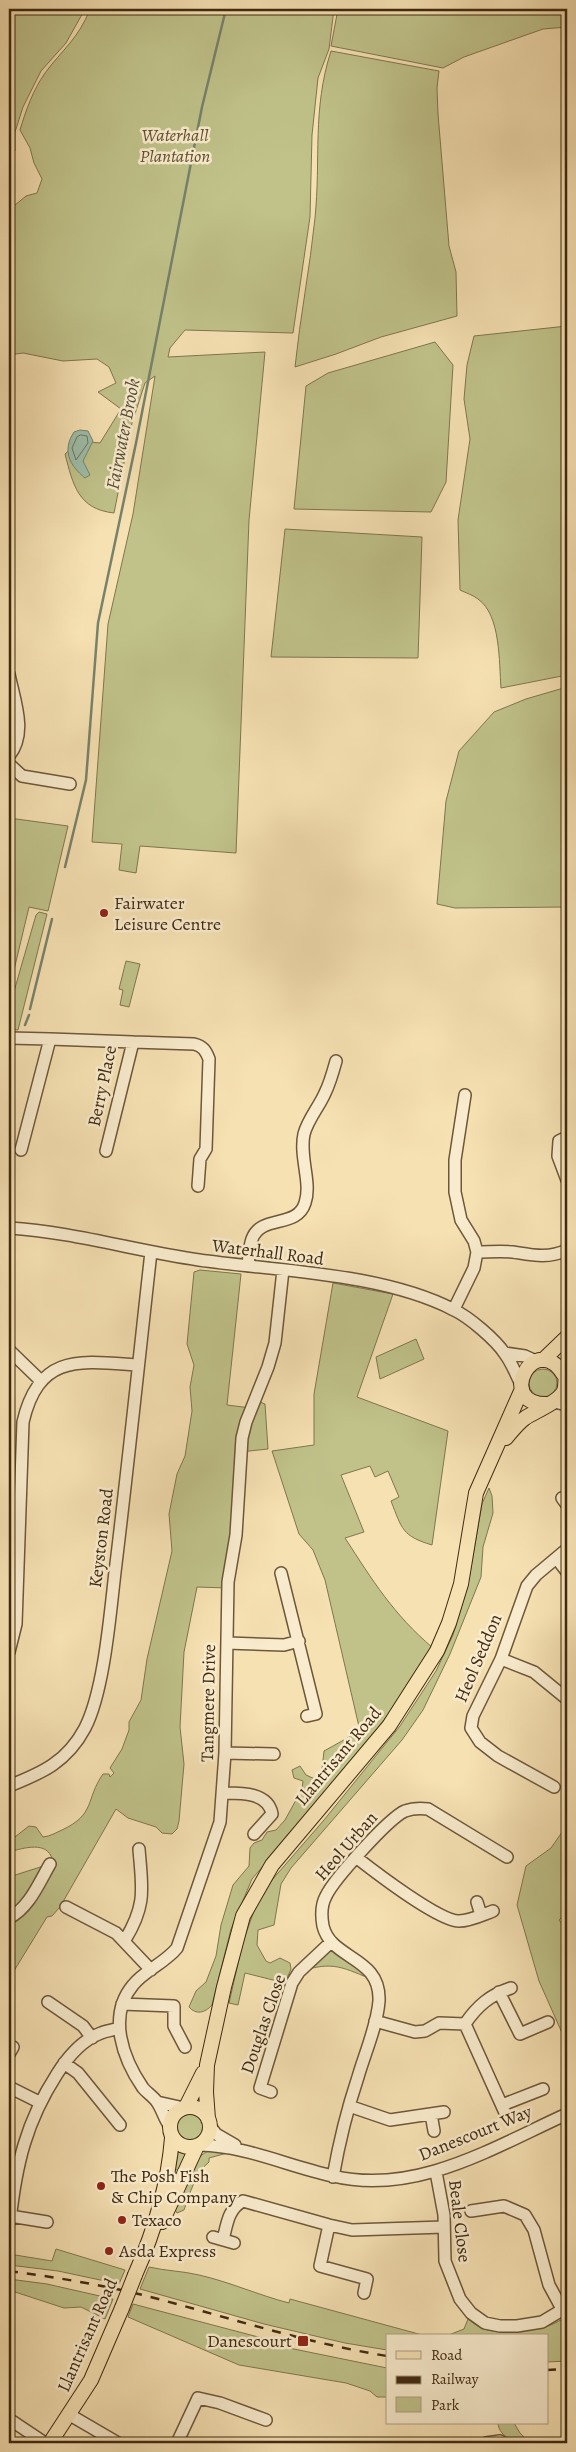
<svg xmlns="http://www.w3.org/2000/svg" width="576" height="2452" font-family="Alegreya,serif">
	<rect width="100%" height="100%" fill="#f6e1b3"/>
	<filter id="stains"><feTurbulence type="fractalNoise" baseFrequency=".004" numOctaves="4"/><feColorMatrix values="0 0 0 0 .2 0 0 0 0 .09 0 0 0 0 .02 0 0 0 .5 -.17"/></filter>
	<radialGradient id="worn" r=".72"><stop offset=".6" stop-color="#630" stop-opacity="0"/><stop offset="1" stop-color="#630" stop-opacity=".3"/></radialGradient>
	<path fill="#c0c28a" stroke="#80764e" d="M9,9H85L66,43L41,71L23,107L15,132V151L9,154Z
		M90,9H334L329,49L318,78L312,135L310,217L293,333L185,330L170,348L168,357L265,352L249,520L236,853L140,846L136,873L119,870L122,844L92,842L108,624L133,514L155,376L145,383L132,423L114,513C78,509 73,485 65,454L79,441L100,443L121,409L98,392L116,383L109,367L97,359L63,361L23,353L9,355V210L26,196L37,193L42,179L34,163L30,148L20,130C26,110 33,90 45,73C62,50 79,38 90,9Z
		M338,9H567V27L543,29L464,57L443,68L331,46Z
		M331,51L439,71L437,88L438,114L449,246L456,272L457,316L381,337L336,354L295,367C300,317 310,268 315,218C321,159 312,110 331,51Z
		M567,326V675L501,688C499,663 501,615 478,599C473,595 466,593 460,590L458,520L470,439L464,399L467,365L474,336Z
		M435,342L453,365L446,482L431,512L294,509L306,386L328,373Z
		M285,529L422,537L418,658L271,657Z
		M567,687V907L455,908L437,904L446,801L459,751L494,712L526,699Z
		M9,818L68,826L48,911L29,907L9,991Z
		M39,912L47,914L18,1030L9,1029V1000L15,988L36,915Z
		M126,961L140,964L129,1007L120,1005L123,990L119,989Z
		M200,1270L241,1274L227,1405L251,1408L255,1400L265,1404L268,1449L240,1452L228,1588L197,1587L184,1652L180,1727L184,1764L179,1821L177,1829L172,1834L162,1833L156,1827L128,1818L116,1809L60,1907L52,1916L47,1917L9,1979V1877L53,1863C50,1841 28,1847 12,1851L11,1840L29,1826L36,1827L43,1837C51,1836 55,1833 62,1830C96,1814 85,1800 103,1774H109L110,1777L114,1773L110,1768L122,1749L129,1730V1722L141,1700L147,1659L172,1551L169,1514L177,1474L185,1456L192,1411L190,1387L194,1365L187,1344L194,1272Z
		M333,1283L393,1294L357,1397L448,1431L432,1545C402,1536 402,1529 391,1501L399,1497L388,1471L375,1477L370,1466L341,1475L364,1532L345,1538C373,1581 393,1614 433,1648L370,1741L252,1879L231,1929L212,2005C205,2013 196,2015 189,2007L196,1991L206,1982L216,1956L221,1925L233,1885L249,1866L250,1848L254,1843L262,1840L267,1832L276,1830L285,1820L302,1789L303,1781L294,1778L292,1770L300,1766L306,1775L315,1779L322,1769L324,1751L360,1731L325,1580L313,1550L299,1534L272,1451L314,1445V1394Z
		M416,1339L424,1359L380,1379L376,1357Z
		M529 1383a14 14 0 1 1 28 0a14 14 0 1 1-28 0Z
		M489,1488L492,1496L493,1513L483,1547L481,1577L450,1654L423,1710L402,1740L291,1868L281,1884L274,1925L258,1930L257,1945L266,1961L270,1963L280,1958L290,1963L291,1969L285,1983L245,1973L238,2005L229,2003L243,1942L256,1905L272,1880L324,1820L400,1726L436,1671L453,1635L468,1585L482,1504Z
		M567,1825V1912L559,1920L567,1931V2044L539,1981L517,1905L526,1866L551,1848Z
		M331,1942L376,1981C343,1968 334,1960 299,1972Z
		M176 2127a14 14 0 1 1 28 0a14 14 0 1 1-28 0Z
		M174,2147L187,2153L180,2171L174,2169Z
		M209,2150L231,2152L209,2158V2162C195,2173 190,2194 184,2210L177,2213L175,2210L199,2157Z
		M56,2249L125,2270L119,2284L58,2271L9,2265V2254L52,2261Z
		M149,2267C166,2271 183,2271 199,2275C230,2282 258,2295 289,2303L290,2299L426,2336H387V2350L345,2343L264,2324L140,2289Z
		M9,2279L47,2284L113,2299L105,2319L81,2307L64,2308L9,2290Z
		M133,2304L281,2343L284,2347L387,2368V2397H377L370,2391L346,2383L239,2365L128,2317Z
		M567,2316V2361L547,2362V2336H446L464,2329L468,2319C485,2333 494,2332 515,2330C537,2329 548,2329 567,2316Z
		M498,2423H514L520,2433L530,2443C517,2443 499,2438 498,2423Z"/>
	<path fill="#9dbea9" stroke="#77826c" d="M80,430L88,431L93,441L83,461L90,475L85,478C69,465 62,450 74,432Z"/>
	<g fill="none" stroke-linecap="round" stroke-linejoin="round">
		<path stroke="#6e745d" stroke-width="1" d="M81,435L87,436L88,443L76,460L72,448L77,437Z"/>
		<path stroke="#77826c" stroke-width="2.5" d="M65,867L86,780L98,623L136,443L202,107L226,9
			M30,1009L52,919
			M25,1025L29,1015"/>
		<g stroke="#6d573a" stroke-width="14">
			<path id="minor" d="M9,674C14,700 28,733 9,756
				M9,764L22,776L70,784
				M9,1038L50,1039
				M133,1042L194,1044C203,1046 206,1051 209,1059L206,1149L200,1159L198,1186
				M567,1137L559,1141L558,1156L567,1180
				M21,1150L50,1039L133,1042L106,1151
				M9,1228C74,1232 135,1251 199,1260C277,1271 383,1273 454,1310C469,1317 496,1340 505,1354C512,1363 516,1375 521,1384
				M477,1252C489,1252 500,1251 513,1252C532,1255 548,1259 567,1250
				M248,1266C249,1258 249,1247 252,1239C261,1214 297,1229 305,1203C312,1183 299,1157 304,1134C308,1119 319,1107 325,1093C330,1083 333,1072 336,1061
				M454,1309L474,1268L477,1252L474,1241L461,1220L455,1192V1160L465,1095
				M9,1350L41,1381
				M505,1353L525,1356L536,1361
				M554,1402L567,1405
				M562,1498L567,1505
				M557,1559L567,1572
				M281,1573L316,1714L307,1716
				M227,1643L284,1645L299,1641
				M9,1652L16,1624L23,1422C39,1353 80,1361 138,1365
				M501,1659L534,1672L567,1699
				M225,1753L274,1754
				M9,1786C42,1773 67,1762 85,1728C104,1691 110,1615 115,1572C128,1466 139,1359 151,1252
				M554,1787L498,1756L480,1742L471,1728L473,1716L501,1659L527,1586L536,1575L567,1549
				M223,1793C240,1793 268,1792 272,1814L254,1834
				M357,1858C375,1872 439,1921 459,1921C470,1921 482,1915 493,1911
				M477,1902L481,1915
				M66,1907L116,1933L151,1970
				M9,1918C29,1908 39,1883 50,1864
				M125,1940C147,1904 142,1888 139,1849
				M499,1992L520,2034L548,2022
				M48,2002L83,2026L92,2038
				M122,2004L174,2006V2026L185,2047
				M375,2021L415,2032L425,2031L439,2023L465,2024
				M465,2024L507,2117
				M465,2024C477,2006 490,1995 511,1988
				M9,2054L13,2047
				M64,2063L78,2073L120,2125
				M9,2087L39,2102
				M271,2092L260,2088L292,1983L299,1972L331,1942
				M157,2102L184,2108
				M502,2105L543,2089
				M349,2106L390,2120L444,2112
				M431,2114L434,2131
				M169,2125C164,2118 162,2109 157,2102C153,2096 147,2093 143,2088C123,2059 107,2016 133,1985C145,1970 165,1963 177,1948L220,1822L225,1753L228,1582L236,1535L242,1438L246,1422L268,1367L275,1343L283,1270
				M210,2126L216,2134L235,2145
				M200,2145C247,2146 287,2166 333,2176C416,2196 494,2147 567,2114
				M436,2172L444,2215L445,2261L460,2299L471,2313L485,2323L500,2326H517L542,2322L567,2307
				M333,2177C339,2143 347,2110 358,2077C365,2053 377,2026 379,2001C381,1956 331,1960 323,1926C321,1915 321,1905 326,1896C334,1879 389,1818 405,1811C413,1808 420,1808 428,1809L507,1857
				M471,2211L504,2206L525,2215L534,2230L549,2285L562,2309
				M10,2216L47,2222
				M10,2221C16,2165 26,2122 57,2074C67,2058 82,2040 101,2033C106,2031 113,2030 119,2028
				M329,2225L320,2266L367,2279L364,2293
				M213,2237L234,2243
				M223,2240C227,2224 228,2209 243,2201L329,2225L352,2230L444,2227
				M70,2415L118,2443
				M9,2419L45,2443
				M177,2443L198,2398L220,2403L266,2420
				M486,2443L500,2441"/>
		</g>
		<g stroke="#3f2911" stroke-width="16">
			<path id="major" d="M543,1360L567,1337
				M547,1404C494,1405 535,1328 564,1375
				M506,1438C512,1431 517,1424 525,1418C536,1411 559,1402 564,1391C567,1382 564,1373 567,1364
				M170 2127a20 20 0 1 1 40 0a20 20 0 1 1-40 0Z
				M186,2107L203,2073
				M208,2119L206,2092L207,2065L224,1987L243,1916L272,1865L389,1726L437,1651L449,1623L461,1584L476,1493L522,1389
				M162,2222L197,2146
				M135,2275C155,2230 168,2187 172,2138
				M50,2443L91,2380L122,2308"/>
		</g>
		<use href="#minor" stroke="#f9ecce" stroke-width="11"/>
		<use href="#major" stroke="#f6e1b3" stroke-width="14"/>
		<path stroke="#3f2911" stroke-width="2.5" stroke-dasharray="9 9" stroke-linecap="butt" d="M9,2271C55,2277 102,2285 147,2296C227,2317 306,2343 387,2356
			M547,2370L567,2369"/>
		<g stroke="#3f2911" stroke-width="16" stroke-linecap="butt">
			<path id="major-bridge" d="M122,2308L135,2275"/>
		</g>
		<use href="#major-bridge" stroke="#f6e1b3" stroke-width="14"/>
	</g>
	<g fill="#8f2418" stroke="#f9ecce" stroke-width="2">
		<circle cx="104" cy="913" r="5"/>
		<circle cx="101" cy="2186" r="5"/>
		<circle cx="122" cy="2220" r="5"/>
		<circle cx="109" cy="2251" r="5"/>
		<rect x="297" y="2335" width="12" height="12" rx="2.5"/>
	</g>
	<g text-anchor="middle" stroke-width="5" stroke-linejoin="round" paint-order="stroke">
		<g font-size="18" font-style="italic" fill="#5f4f2f" stroke="#f9ecce">
			<text x="175" y="141">Waterhall<tspan x="175" dy="21">Plantation</tspan></text>
		</g>
		<g font-size="18" fill="#3f2911" stroke="#f9ecce" text-anchor="start">
			<text x="114" y="909">Fairwater<tspan x="114" dy="21">Leisure Centre</tspan></text>
			<text x="111" y="2182">The Posh Fish<tspan x="111" dy="21">&amp; Chip Company</tspan></text>
			<text x="132" y="2226">Texaco</text>
			<text x="119" y="2257">Asda Express</text>
			<text x="292" y="2347" text-anchor="end">Danescourt</text>
		</g>
		<g font-size="18" fill="#3f2911" stroke="#f9ecce">
			<text transform="translate(102 1086) rotate(-78)" y="6">Berry Place</text>
			<text transform="translate(268 1252) rotate(7)" y="6">Waterhall Road</text>
			<text transform="translate(101 1538) rotate(-83)" y="6">Keyston Road</text>
			<text transform="translate(478 1658) rotate(-67)" y="6">Heol Seddon</text>
			<text transform="translate(208 1703) rotate(-89)" y="6">Tangmere Drive</text>
			<text transform="translate(338 1756) rotate(-50)" y="6">Llantrisant Road</text>
			<text transform="translate(346 1846) rotate(-49)" y="6">Heol Urban</text>
			<text transform="translate(263 2024) rotate(-71)" y="6">Douglas Close</text>
			<text transform="translate(475 2133) rotate(-22)" y="6">Danescourt Way</text>
			<text transform="translate(460 2221) rotate(83)" y="6">Beale Close</text>
			<text transform="translate(87 2335) rotate(-66)" y="6">Llantrisant Road</text>
		</g>
		<g font-size="19" font-style="italic" fill="#564e37" stroke="#f9ecce">
			<text transform="translate(122 434) rotate(-79)" y="7">Fairwater Brook</text>
		</g>
	</g>
	<rect width="576" height="2452" fill="none" stroke="#f6e1b3" stroke-width="30"/>
	<rect x="10" y="10" width="556" height="2432" fill="none" stroke="#3f2911" stroke-width="2.5"/>
	<rect x="15" y="15" width="546" height="2422" fill="none" stroke="#3f2911"/>
	<rect x="386" y="2334" width="162" height="90" fill="#f9ecce" stroke="#af9e82"/>
	<rect x="396" y="2351" width="25" height="8" fill="#f6e1b3" stroke="#af9e82"/>
	<text x="431" y="2360" font-size="15" fill="#3f2911">Road</text>
	<rect x="396" y="2376" width="25" height="8" fill="#3f2911" stroke="#af9e82"/>
	<text x="431" y="2384" font-size="15" fill="#3f2911">Railway</text>
	<rect x="396" y="2397" width="25" height="15" fill="#c0c28a" stroke="#af9e82"/>
	<text x="431" y="2410" font-size="15" fill="#3f2911">Park</text>
	<rect width="100%" height="100%" filter="url(#stains)"/>
	<rect width="100%" height="100%" fill="url(#worn)"/>
</svg>
